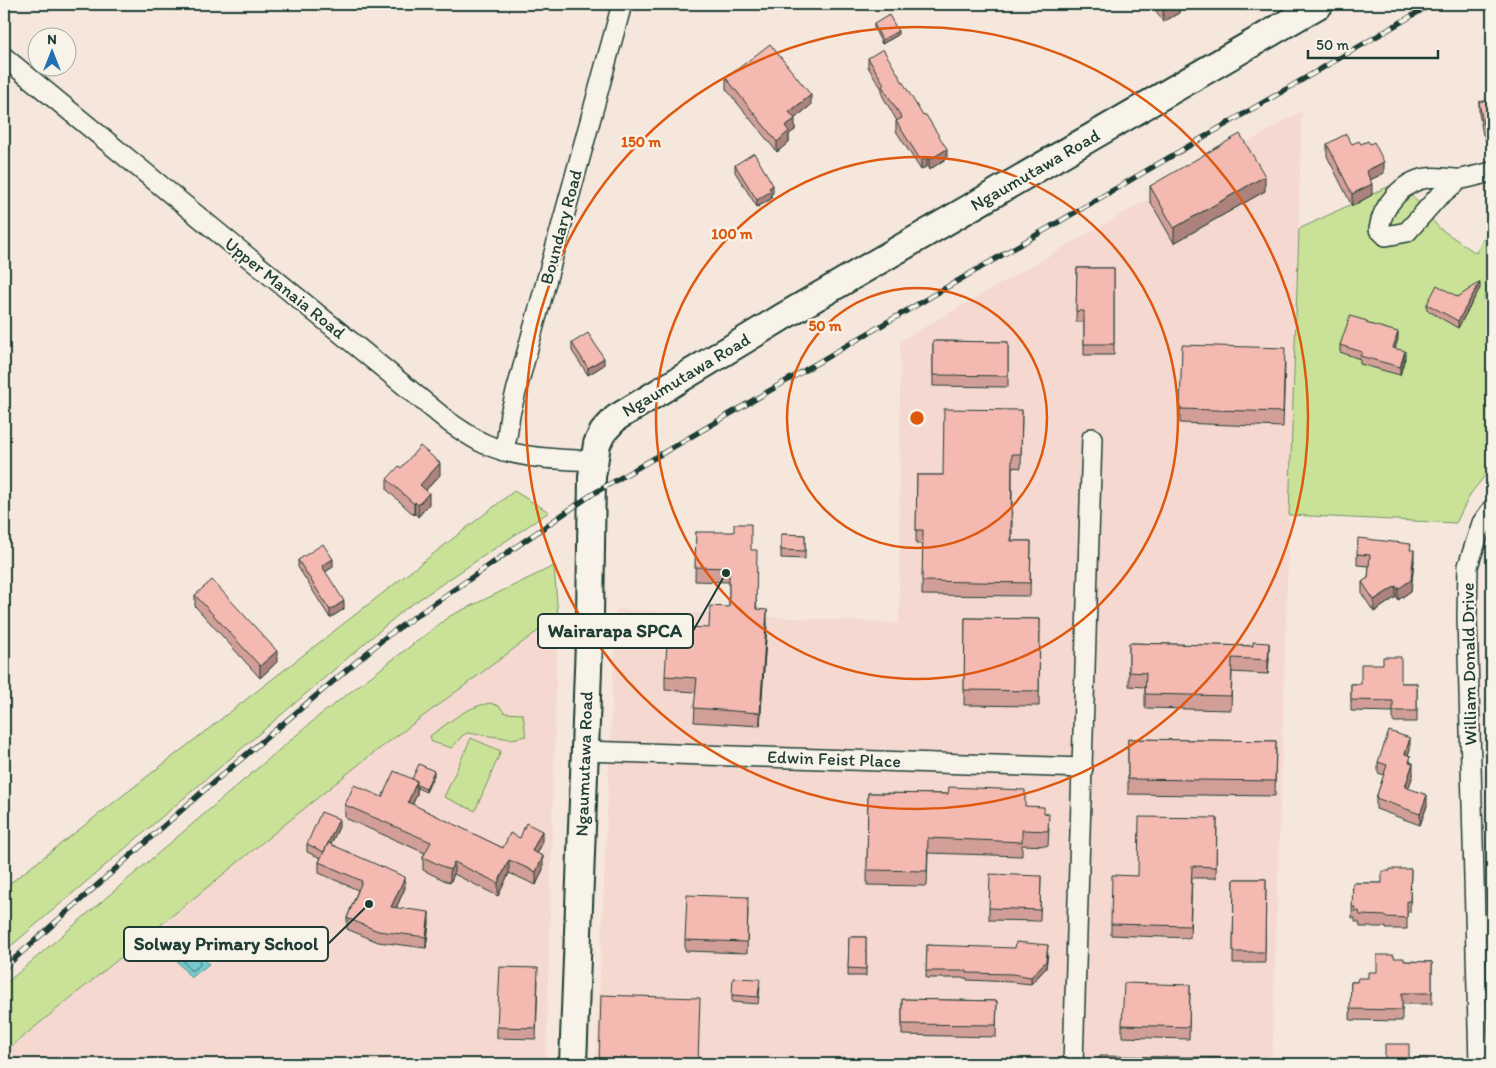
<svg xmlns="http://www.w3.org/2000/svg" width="1496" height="1068" font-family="Itim,sans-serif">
	<rect width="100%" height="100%" fill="#f6e7dd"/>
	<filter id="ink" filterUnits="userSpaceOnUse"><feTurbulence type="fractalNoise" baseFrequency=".02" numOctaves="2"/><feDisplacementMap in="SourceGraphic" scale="10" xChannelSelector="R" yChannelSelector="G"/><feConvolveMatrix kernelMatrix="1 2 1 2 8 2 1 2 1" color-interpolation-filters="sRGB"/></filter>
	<g filter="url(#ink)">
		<path fill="#f5d9d0" d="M1302,111L1272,1064H596L616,609L899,623L900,341Z
			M558,616L546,1064H4V1052L363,761Z"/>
		<path fill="#c9e298" stroke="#749066" d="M1400,181L1439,228L1476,253L1492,223V287L1484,297L1492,311V467L1471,493L1456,523L1289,515L1299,229Z
			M514,491L549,512L405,609L4,952V888Z
			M554,566L558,616L363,761L4,1052V985L320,715L450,616Z
			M490,703L499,706L505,713L523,714L526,736L512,739L467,733L462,736L452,748L432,742L430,736C450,722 465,707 490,703Z
			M471,738L501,751L475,811L444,797Z"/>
		<path fill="#77c8ce" stroke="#549090" d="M182,931L209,964L191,978L164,945Z"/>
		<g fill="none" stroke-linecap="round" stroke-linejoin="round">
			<path stroke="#427572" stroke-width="1" d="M180,939L183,940L200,962V965L193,970H190L173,947V944Z"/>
			<g stroke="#1f3d34" stroke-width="22">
				<path id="minor" d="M4,57L449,422C461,430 472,438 485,444C519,459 558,459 593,461
					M1460,179L1437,198L1407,232L1386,236L1379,229C1382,206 1403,181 1427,178C1438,176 1450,180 1462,179C1472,177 1482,174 1492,172
					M503,451L507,437L510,414L622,4
					M585,751L1083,768
					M1073,1064L1092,438
					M1479,1064L1467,617L1468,566L1482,523L1492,509"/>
			</g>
			<g stroke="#1f3d34" stroke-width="30">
				<path id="secondary" d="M573,1064L590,617L592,477L597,444L603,432L616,418L784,316L1320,4"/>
			</g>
			<use href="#minor" stroke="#f7f3e8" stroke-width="19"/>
			<use href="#secondary" stroke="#f7f3e8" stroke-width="26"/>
			<g stroke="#1f3d34" stroke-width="5.5">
				<path id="rail" d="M4,968L202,792L387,636L591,495L1432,4"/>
			</g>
			<use href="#rail" stroke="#f7f3e8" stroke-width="4" stroke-dasharray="11" stroke-linecap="butt"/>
		</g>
		<path fill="#d29f98" stroke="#1f3d34" d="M1152,4H1185V5L1179,9V13L1163,22Z
			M874,24L898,35L882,44L874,28Z
			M868,58L947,158L929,170L927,166L921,170L896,131V121H897L882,95V89L868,67Z
			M726,78L811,105L794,119L795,130L789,134V142L777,152L726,89Z
			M1492,100L1486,141L1484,135H1483L1479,113V102Z
			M1327,144H1361L1384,173L1370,180L1372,195L1352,206L1327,156Z
			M735,165L773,193L771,194V199L757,207L735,172Z
			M1150,186L1265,191L1174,243L1150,201Z
			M1077,268H1114V355H1084V322H1076Z
			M1480,288L1458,328L1427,310V304L1458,297Z
			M1367,323L1398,339L1395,348L1405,358L1400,375L1360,364V359L1340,352V345Z
			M933,341L1008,342V387L933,386Z
			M572,343L604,365L588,375L572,351Z
			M1285,363L1283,427L1180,423V409Z
			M1022,410L1021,468L1012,467V541H1031L1030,596L922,595L923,544H916L917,475H943Z
			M401,468L440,475L426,490L429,504L418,517L415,513L414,515L387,490V479Z
			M696,532L751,550L757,609L767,623L760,726L694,722L696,692L665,690V676L729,607V582L695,581Z
			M781,534L805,535V559L781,558Z
			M1411,550L1414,561L1411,591L1398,600L1396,597L1374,612L1362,594V582L1368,578L1369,566L1357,565V554Z
			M298,560L333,567L325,572L344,609L330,618L298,567Z
			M195,595L277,662L260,678L195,606Z
			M965,618L1040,619L1039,706L964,705Z
			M1129,643L1253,646L1269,657L1268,674L1232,672L1231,710L1145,708V687L1129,686Z
			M1401,683H1417V722H1393V712L1351,711V684Z
			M1128,739L1276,741L1275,796L1128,794Z
			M1410,749L1408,755L1411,763L1413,775L1408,789L1427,806L1420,825L1376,809V798L1384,775L1378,773V762Z
			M434,775L426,792L417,788V794L412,805L503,848L520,838L542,844L537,853L543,869L536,885L509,873L498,896L454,874L450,883L423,870V857L425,853L345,818V805L382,797L412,779Z
			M868,793L948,794L1025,806L1044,814L1049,828L1048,846L1022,845V856L928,853L927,886L867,885Z
			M1217,818L1216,878H1192L1190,938L1111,935V924L1138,876Z
			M339,827L331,844L405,888L396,908L429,923L426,948L378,942L347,929V918L358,890L319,873V862L321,858L307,852V844Z
			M1411,869L1410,912H1407V929H1386V927H1360L1359,922H1355V918H1352L1353,883H1382L1390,871Z
			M1041,876L1040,921L989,920V908Z
			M1234,879H1266L1265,963H1233Z
			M748,908L747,953L685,951V940Z
			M849,937H866V976H848Z
			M927,945L1048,953L1046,968L1031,984L1012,982L967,980V978H926Z
			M1394,958L1404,961L1432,962V1004H1402V1021L1350,1020L1351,982H1357L1368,978L1377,972Z
			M538,980L536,1039L497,1038V1027Z
			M1190,985L1189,1039L1122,1037V1025Z
			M760,987L758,1004L732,1002V995Z
			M902,999L997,1001L996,1037L902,1035Z"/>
		<path fill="#ab827c" stroke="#1f3d34" d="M946,4H951L946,8Z
			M1175,4H1185V5L1179,9V13L1163,22V11Z
			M898,31V35L882,44V40Z
			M811,95V105L789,123V112Z
			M795,119V130L789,134V142L777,152V142L785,126Z
			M1492,129V140L1486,141V130Z
			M947,149V158L929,170V160Z
			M927,157V166L921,170V161Z
			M1384,162V173L1366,182V171Z
			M1265,176V191L1174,243V228Z
			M1372,184V195L1352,206V194Z
			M773,185V193L771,194V199L757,207V200L769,188Z
			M1480,282V288L1458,328V321Z
			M1398,332V339L1393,355V348Z
			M1405,351V358L1400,375V367Z
			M604,358V365L588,375V368Z
			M440,463V475L420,496V485Z
			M429,493V504L418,517V505Z
			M415,502V513L414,515V504Z
			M1414,550V561L1411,591L1398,600V589Z
			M333,559V567L322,574V566Z
			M1396,586V597L1374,612V600Z
			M344,601V609L330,618V610Z
			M767,610V623L760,726V713Z
			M1269,643V657L1268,674V660Z
			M277,651V662L260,678V666Z
			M1410,738V749L1405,765V754Z
			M1413,763V775L1405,799V787Z
			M434,771V775L426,792V789Z
			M417,781V794L408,815V802Z
			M1427,795V806L1420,825V814Z
			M339,819V827L324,859V852Z
			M542,831V844L532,864V851Z
			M543,856V869L536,885V872Z
			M509,860V873L498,896V883Z
			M454,862V874L450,883V870Z
			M405,877V888L391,919V907Z
			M429,912V923L426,948V937Z
			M1048,945L1046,968L1031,984V977Z"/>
		<path fill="#f4b9b1" stroke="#1f3d34" d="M1158,4H1175L1163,11Z
			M889,15L898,31L882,40L874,24Z
			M770,44L811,95L789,112L795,119L785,126L789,131L777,142L726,78Z
			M883,49L923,116L926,115L947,149L929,160L927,157L921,161L896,121L902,118L882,86L884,84L868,58Z
			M1492,100V129L1486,130L1484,124H1483L1479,102Z
			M1240,134L1265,176L1174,228L1150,186Z
			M1346,134L1352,144L1359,141L1361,144L1368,141L1370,144L1374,142L1384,162L1366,171L1372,184L1352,194L1327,144Z
			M754,153L773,185L769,188L771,191L757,200L735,165Z
			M1077,268H1114V344H1084V311H1076Z
			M1480,282L1458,321L1427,304L1437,285L1458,297Z
			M1350,316L1367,321L1366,323L1398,332L1393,348L1405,351L1400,367L1360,356L1362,352L1340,345Z
			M588,333L604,358L588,368L572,343Z
			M933,341L1008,342V376L933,375Z
			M1182,345L1285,348L1283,412L1180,409Z
			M944,409L1022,410L1021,454H1012L1011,541H1031L1030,583L922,581L923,530H916L917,475H943Z
			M420,446L440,463L420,485L429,493L418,505L415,502L414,504L387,479L399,466L401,468Z
			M734,524H751V550H757L756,609L767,610L760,713L694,708L697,678L665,676L668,626L709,628L710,606L729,607V568L695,567L696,532H734Z
			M781,534L805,535V551L781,550Z
			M1358,538L1411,544L1410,550H1414L1411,580L1398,589L1396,586L1374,600L1362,582L1368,578L1370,555L1357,554Z
			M323,544L333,559L322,566L344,601L330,610L298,560Z
			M212,580L277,651L260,666L195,595Z
			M965,618L1040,619L1039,691L964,690Z
			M1253,642L1269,643L1268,660L1232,658L1231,696L1145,694L1146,673L1129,672V643L1253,646Z
			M1383,657H1401V683H1417V711H1393V701L1351,700V684H1361V664H1383Z
			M1389,731L1410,738L1405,754L1411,756L1409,762L1413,763L1405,787L1427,795L1420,814L1376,798L1387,765L1378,762Z
			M1128,739L1276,741L1275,781L1128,779Z
			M419,764L434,771L426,789L417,785V781L412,779Z
			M394,771L417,781L408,802L503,848L510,833L520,838L526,823L542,831L532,851L543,856L536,872L509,860L498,883L454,862L450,870L423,857L431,842L345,805L354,785L382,797Z
			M949,787L1025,790V806L1044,807V813L1049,814L1048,831L1022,830V842L928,838L927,871L867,870L868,793L948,794Z
			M321,812L339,819L324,852L307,844Z
			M1139,817L1217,818L1216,867L1192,866L1190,926L1111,924L1112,875L1138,876Z
			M328,843L405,877L391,907L429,912L426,937L378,931L347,918L362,881L319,862Z
			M1390,869H1411L1410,901H1407V918L1386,917V916L1360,915L1359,911H1355V907H1352L1353,883H1382V871H1390Z
			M990,874L1041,876L1040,910L989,908Z
			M1234,879H1266L1265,952H1233Z
			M687,895L748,897L747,942L685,940Z
			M849,937H866V969L848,968Z
			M1016,942L1048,945L1046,961L1031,977L1012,974L967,973V971H926L927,945L1015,948Z
			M1377,955H1394V958H1404V961L1432,962V993H1402V1010L1350,1009L1351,982H1357L1358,978H1368V972H1377Z
			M500,967L538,968L536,1028L497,1027Z
			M733,978L760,979L758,997L732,995Z
			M1124,983L1190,985L1189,1027L1122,1025Z
			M601,995L700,998L698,1064H599Z
			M902,999L997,1001L996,1025L902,1024Z
			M1385,1044H1409V1059L1427,1058V1064H1351H1385Z
			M1100,1056L1266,1058V1064H1099Z"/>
	</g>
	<g fill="none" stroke="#de580e" stroke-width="2.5">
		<circle cx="917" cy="418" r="130"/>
		<circle cx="917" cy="418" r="261"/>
		<circle cx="917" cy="418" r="391"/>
	</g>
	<g text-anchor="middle" stroke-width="4.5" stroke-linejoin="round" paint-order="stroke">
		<g font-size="18" fill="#1f3d34" stroke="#f7f3e8">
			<text transform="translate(1035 170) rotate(-30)" y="6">Ngaumutawa Road</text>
			<text transform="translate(561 227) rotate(-75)" y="6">Boundary Road</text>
			<text transform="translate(285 288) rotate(39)" y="6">Upper Manaia Road</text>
			<text transform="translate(686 375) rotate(-31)" y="6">Ngaumutawa Road</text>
			<text transform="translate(1469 664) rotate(-91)" y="6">William Donald Drive</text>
			<text transform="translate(834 759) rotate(2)" y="6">Edwin Feist Place</text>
			<text transform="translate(584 764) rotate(-88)" y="6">Ngaumutawa Road</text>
		</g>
	</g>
	<circle cx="917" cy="418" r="8" fill="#de580e" stroke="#f7f3e8" stroke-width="2.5"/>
	<g font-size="15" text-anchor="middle" font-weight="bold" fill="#de580e" stroke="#f7f3e8" stroke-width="4.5" stroke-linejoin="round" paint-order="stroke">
		<text x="641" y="147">150 m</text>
		<text x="732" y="239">100 m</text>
		<text x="825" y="331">50 m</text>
	</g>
	<path fill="none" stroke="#1f3d34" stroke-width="2" d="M726 573L693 631M369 904L328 944"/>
	<g fill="#1f3d34" stroke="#f7f3e8" stroke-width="2">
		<circle cx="726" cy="573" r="5"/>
		<circle cx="369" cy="904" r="5"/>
	</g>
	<g fill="#f7f3e8" stroke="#1f3d34" stroke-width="2">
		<rect x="538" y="614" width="155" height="34" rx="5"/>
		<rect x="124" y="927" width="204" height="34" rx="5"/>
	</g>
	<g font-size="19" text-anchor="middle" font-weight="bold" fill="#1f3d34">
		<text x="615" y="637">Wairarapa SPCA</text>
		<text x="226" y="950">Solway Primary School</text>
	</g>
	<rect width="1496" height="1068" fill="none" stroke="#f7f3e8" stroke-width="20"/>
	<rect x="10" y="10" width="1476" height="1048" fill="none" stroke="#1f3d34" stroke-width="2" filter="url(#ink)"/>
	<g transform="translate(52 52)"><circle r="24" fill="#f7f3e8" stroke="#a1aaa0"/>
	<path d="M0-4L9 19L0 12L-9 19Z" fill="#1f6fb2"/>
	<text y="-8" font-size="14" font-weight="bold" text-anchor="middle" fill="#1f3d34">N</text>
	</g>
	<path d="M1308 50v8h130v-8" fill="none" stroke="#1f3d34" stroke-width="2.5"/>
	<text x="1316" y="50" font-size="15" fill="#1f3d34" stroke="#f7f3e8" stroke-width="4" paint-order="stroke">50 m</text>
</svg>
